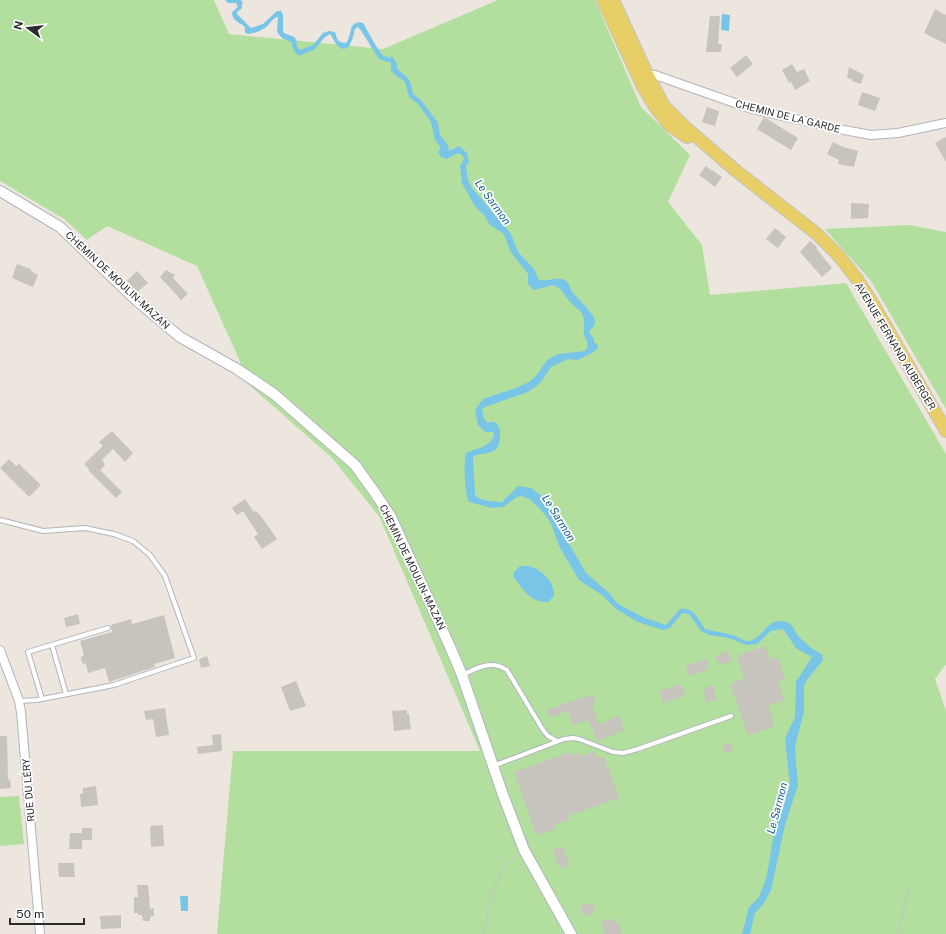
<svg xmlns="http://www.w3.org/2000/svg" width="946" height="934" font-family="'Public Sans',sans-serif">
	<rect width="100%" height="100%" fill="#ece6de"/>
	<path fill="#b2df9e" d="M0,0H214L229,34L383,49L498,0H595L641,107L690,155L668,202L702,245L710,295L846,283L946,454V664L935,679L946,711V934H217L233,751H480L379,516L332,458L247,383L239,359L197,266L107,226L87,240L64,219L0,181Z
		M909,225L946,232V409L871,281L825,229Z
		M19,796L24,844L0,846V797Z"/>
	<path fill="#78c5e7" d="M225,0H239L240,1L239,3L242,8L237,12V14L251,28L263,24L277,11H281L283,15V32C286,35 292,35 295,38C298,42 295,47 300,50L313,45L323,33L329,31L335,32C337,39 338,43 346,43C353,35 347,20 363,23L376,46L384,57L386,56L390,58L392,56L397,64V69L407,77L411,84L413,94L421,100L436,120L438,123L440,135L448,145L449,151L459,146L467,153L469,163L466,166L468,180L472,188L511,234L518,252L535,270L538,279C546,283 556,276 565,280C570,283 570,289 573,293C577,298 596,315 595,322C595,326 591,329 589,332L594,339V342L598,345V348L592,353L578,360L568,359L551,367L540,383L528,392L485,407L482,409L484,419L488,423C502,416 503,441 496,449C491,454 481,454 475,455L473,458L475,495C480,501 494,502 502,502L518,486L531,488L546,499L558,520L561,530L586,573L608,592L618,604L645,618L666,625L680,609C694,607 698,619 705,629C715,632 725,632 735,636C738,637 743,640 746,641C762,642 766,616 786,622C794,624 795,633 800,638C806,644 814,651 822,654L823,660L807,680L804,686V712L796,742L795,751L798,785L785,825L771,890L764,903L755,913L750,934H742L749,907L759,897L766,879L775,828L790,785L785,739L795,717L796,682L812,657L796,648L783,629L771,631L757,644L746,645L729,638L709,635L701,631L689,614L682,613L670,628L663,630L638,622L616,609L602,595L579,580L559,546L552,526L546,516L538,507L529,499L522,496L517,497L503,507L492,508L469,502C465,495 463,462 466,453C476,448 490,448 494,435L493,432H485L478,425L475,410L483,399L518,387L529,382L536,376L547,360L558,354L585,351C591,345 586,341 584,335C583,329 585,322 583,316C581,311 576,308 573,305C565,297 564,290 553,285L534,290L528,284V274L510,251L504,234L490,225L483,214L474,205L462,183L460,166L464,159L462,155L458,153L447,159L441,157L438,152L440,149V146L435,140L431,122L418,104L409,97L405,82L394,74L391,70V63L379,59L360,29L358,27L355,29C353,38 349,57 337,45C334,42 333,37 330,34L324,38L315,49L299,56L294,51L291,42L282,38L277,32L278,17C272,18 271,23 266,27C263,30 248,37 245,32C245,30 245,28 244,26C238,22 232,20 232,12L238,7L236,3H228Z
		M722,14L730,15L729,31L721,30Z
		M520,566C524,566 530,566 534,568C544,572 555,584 554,596L548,602C529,602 524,590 513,576L514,572Z
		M180,896H188V911H181Z"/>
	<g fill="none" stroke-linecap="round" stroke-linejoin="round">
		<path stroke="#78c5e7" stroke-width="3" d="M230,0L241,2L240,8"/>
	</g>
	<path fill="#c7c3bd" d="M935,9L946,15V44L924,33Z
		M710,16H720L718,44H722L721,52H706Z
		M746,55L753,64L737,77L730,68Z
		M792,64L797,72L804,69L810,81L795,90L791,82L789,83L782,70Z
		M849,67L864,75L861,84L852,81V79L847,78Z
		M862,92L880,98L875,111L858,105Z
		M707,107L719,111L715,126L702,122Z
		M764,117L798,138L791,150L757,129Z
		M946,137V162L935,143Z
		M833,142L843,147L858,151L854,167L838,164L839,160L827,154Z
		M706,166L712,171V170L722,177L715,187L699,175Z
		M851,203L869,204L868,218L851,219Z
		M775,228L786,237L778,248L766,239Z
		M810,241L817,247L816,248L832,268L822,277L800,252Z
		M17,264L31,269V271L38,275L33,287L12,278Z
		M166,270L175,275L173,278L188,294L181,300L160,277Z
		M137,271L148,283L137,292L127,281Z
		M112,431L133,453L125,462L113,449L102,460L105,465L100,470L122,492L116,498L88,470L89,469L84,464L103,446L99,442Z
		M9,459L16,466L19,464L41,485L29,497L0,468Z
		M245,499L254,512L256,511L261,516L277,539L262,549L254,537L258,534L243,511L237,515L232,508Z
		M78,614L80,624L66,627L64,618Z
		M164,615L175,658L154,664L155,667L109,682L105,668L88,673L86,664L82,663L81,657L84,655L80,641L112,632L111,625L131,619L132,624Z
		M765,646L770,660L778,657L785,679L778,681L784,700L768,706L774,723L773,727L748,735L730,684L744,679L737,656Z
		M728,651L732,661L719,665L715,656Z
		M207,656L210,666L201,668L199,659Z
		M706,659L709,669L689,676L686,666Z
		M296,681L306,706L290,711L281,687Z
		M681,684L685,695L664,703L659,691Z
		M713,685L717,700L706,702L703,688Z
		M593,694L596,703L592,705L599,724L619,716L625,730L597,741L588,720L572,725L568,711L550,718L547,710Z
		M165,708L169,735L156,737L153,719L146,720L144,711Z
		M407,710V714H409L411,729L394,731L392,711Z
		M221,734L222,751L198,754L197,747L213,745L212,735Z
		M0,736H7L8,780L10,779L11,788L0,789Z
		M730,742L733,751L726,753L723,745Z
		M594,751L597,758L604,756L619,798L568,816L570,820L554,825L555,829L536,835L514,772L571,752L572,755L579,753L580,756Z
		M96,786L98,805L81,807L80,794L83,793V788Z
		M163,825L164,846L151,847L150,826Z
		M82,828H92V840H82V849H69L70,833H82Z
		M562,846L570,864L560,868L552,850Z
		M58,863H74L75,877H59Z
		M137,885H148L150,909L154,908V916L150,917V921H143L142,915H138V913H134V897H138Z
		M592,903L595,912L584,916L580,906Z
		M121,915V928L101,929L100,916Z
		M613,918L615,923L618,922L622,934H605L601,922Z"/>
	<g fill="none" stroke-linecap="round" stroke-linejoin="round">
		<g stroke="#b1b4bd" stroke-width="6">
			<path id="service" d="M0,520L43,531L85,528L114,534L133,541L150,555L165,576L194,658L114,685L37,700L19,701
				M52,645L66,694
				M463,675C472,670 487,662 498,666C501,666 504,669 507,670L543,730L548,736L557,741
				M42,699L28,652L108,628
				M493,766L564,739L573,738L579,739L613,752L623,753L638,749L731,716"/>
		</g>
		<g stroke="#b1b4bd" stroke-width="10">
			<path id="minor" d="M646,72L647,74L655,75L752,109L844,130L871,135L898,133L946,123
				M0,650L19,701L21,712L40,934"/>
		</g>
		<g stroke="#b1b4bd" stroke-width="12">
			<path id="tertiary" d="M0,191L60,227L136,300L180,337L237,369L274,394L355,465L373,490L391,517L451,649L462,675L503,795L524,850L571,934"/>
		</g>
		<g stroke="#c4c4c4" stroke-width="14">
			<path id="primary" d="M603,0L643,87L655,107L669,125L687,137
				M613,0L647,74L664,106L684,126L735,170L817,234L839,256L857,279L873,304L946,431"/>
		</g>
		<path stroke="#c4c4c4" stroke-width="2" stroke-dasharray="3 2" stroke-linecap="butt" d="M484,934C490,904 492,877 517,856
			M898,934L909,886"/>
		<use href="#service" stroke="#fff" stroke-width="4"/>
		<use href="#minor" stroke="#fff" stroke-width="8"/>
		<use href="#tertiary" stroke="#fff" stroke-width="10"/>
		<use href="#primary" stroke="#e8ce67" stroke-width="12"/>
	</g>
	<g text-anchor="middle" stroke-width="3.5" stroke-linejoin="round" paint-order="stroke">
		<g font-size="10" fill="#2b2b2b" stroke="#fff">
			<text transform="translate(788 116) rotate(14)" y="4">CHEMIN DE LA GARDE</text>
			<text transform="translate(118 280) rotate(43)" y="4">CHEMIN DE MOULIN-MAZAN</text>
			<text transform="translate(896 346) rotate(59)" y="4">AVENUE FERNAND AUBERGER</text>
			<text transform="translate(413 567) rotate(64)" y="4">CHEMIN DE MOULIN-MAZAN</text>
			<text transform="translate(28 790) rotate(-95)" y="4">RUE DU LÉRY</text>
		</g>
		<g font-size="11" font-style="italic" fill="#166494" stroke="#fff">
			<text transform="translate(493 202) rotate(54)" y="4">Le Sarmon</text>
			<text transform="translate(559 518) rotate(58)" y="4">Le Sarmon</text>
			<text transform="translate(777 808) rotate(-75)" y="4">Le Sarmon</text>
		</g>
	</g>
	<g transform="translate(28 28) rotate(285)" stroke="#ffffff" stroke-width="3" paint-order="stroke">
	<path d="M0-3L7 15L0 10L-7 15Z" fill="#2b2b2b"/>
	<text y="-6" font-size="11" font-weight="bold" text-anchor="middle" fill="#2b2b2b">N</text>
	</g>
	<path d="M10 918v6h74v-6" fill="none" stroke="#2b2b2b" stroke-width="2"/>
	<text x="16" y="918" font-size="12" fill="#2b2b2b" stroke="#ffffff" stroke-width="3" paint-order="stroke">50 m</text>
</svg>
